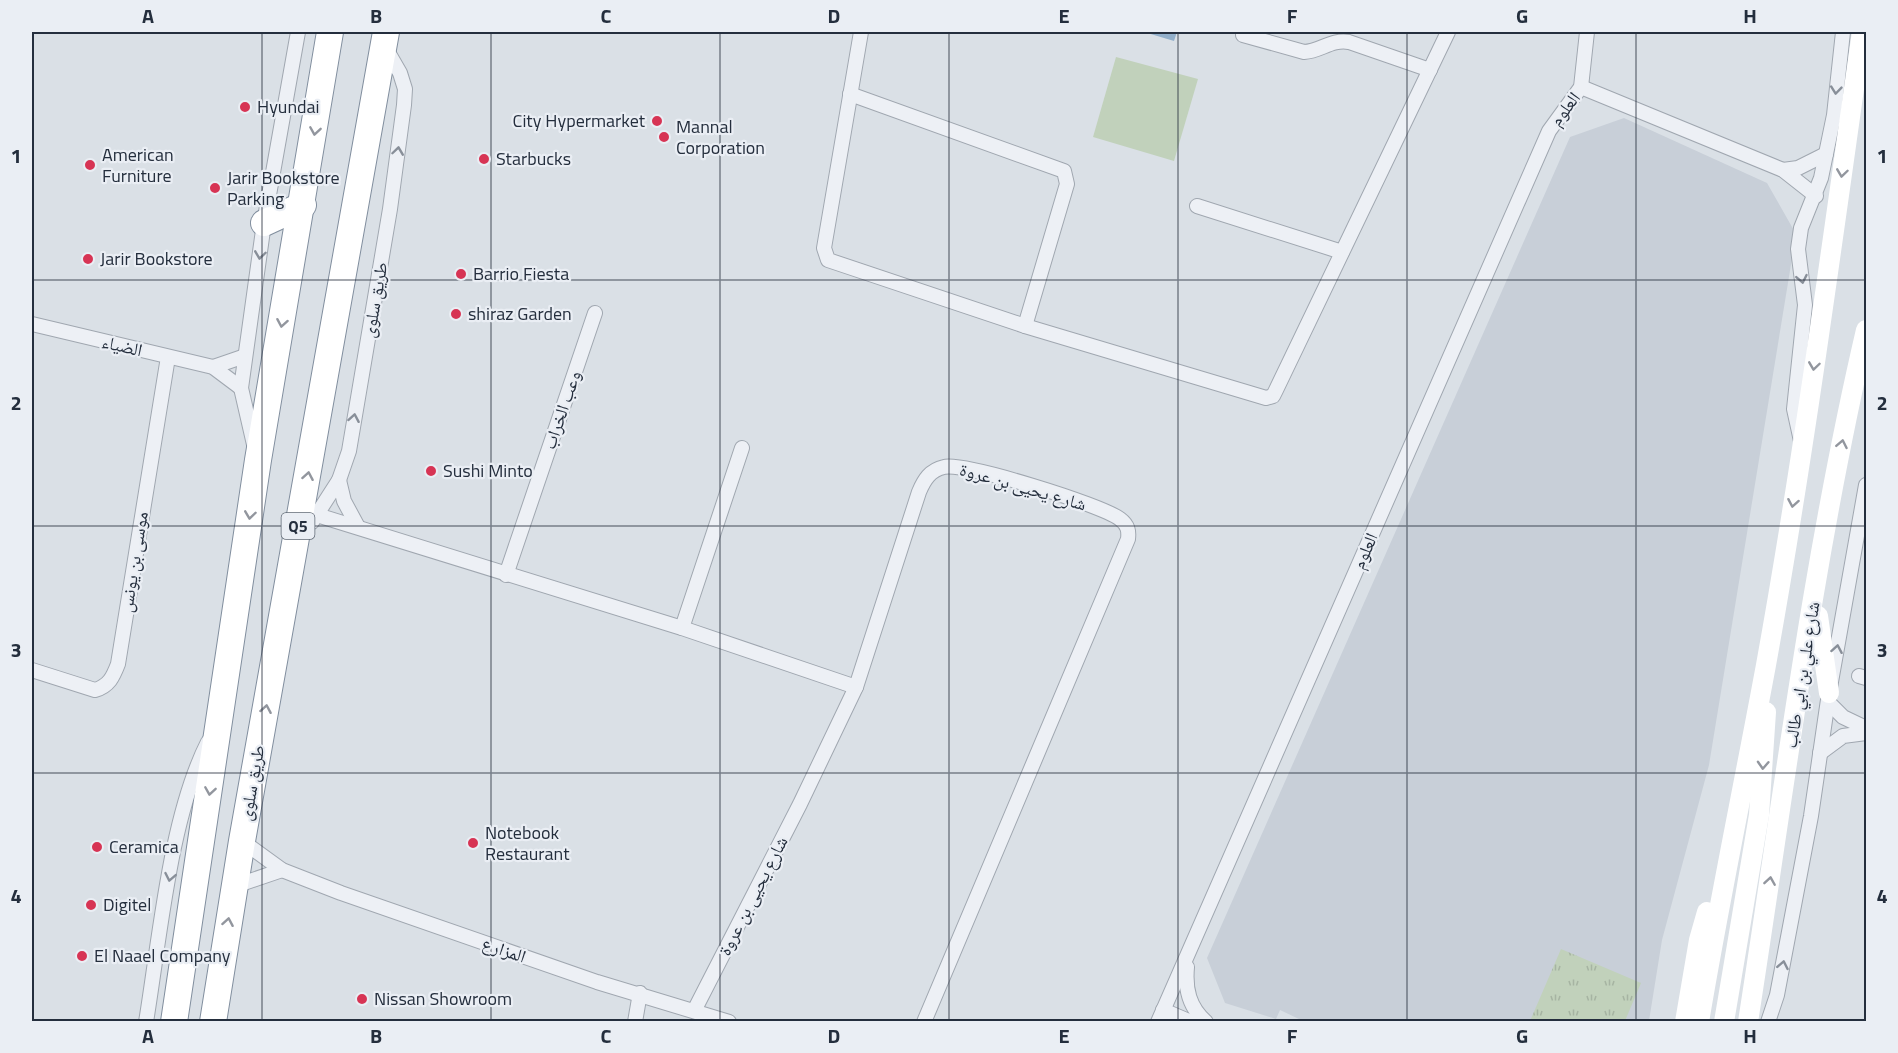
<svg xmlns="http://www.w3.org/2000/svg" width="1898" height="1053" viewBox="0 0 1898 1053" font-family="'Titillium Web','Noto Naskh Arabic',sans-serif">
<defs>
<pattern id="grass-tufts" width="24" height="20" patternUnits="userSpaceOnUse" patternTransform="scale(1.5)"><rect width="24" height="20" fill="#c1d1bb"/><path d="M3 7l-1-3M5 7V3M7 7l1-3M15 17l-1-3M17 17v-4M19 17l1-3" fill="none" stroke="#a6b4a2"/></pattern>
</defs>
<rect width="100%" height="100%" fill="#dae0e6"/>
<polygon fill="#c8cfd8" points="1624,118 1767,183 1796,234 1709,765 1662,940 1649,1021 1299,1022 1299,1019 1280,1010 1276,1019 1225,1003 1207,958 1570,137"/>
<polygon fill="url(#grass-tufts)" points="1561,949 1641,983 1625,1021 1530,1021"/>
<polygon fill="#c1d1bb" points="1116,57 1198,79 1174,161 1093,137"/>
<polygon fill="#92afca" points="1144,32 1177,32 1174,41"/>
<g fill="none" stroke-linecap="round" stroke-linejoin="round">
<g stroke="#a0a7b0" stroke-width="16">
<g id="street">
<polyline points="861,32 824,248 828,260 1025,326 1266,398 1273,396 1276,390 1448,32"/>
<path d="M1243,35L1304,52C1321,51 1331,39 1349,42L1430,70"/>
<polyline points="1581,87 1783,170 1816,196"/>
<polyline points="850,94 1064,171 1067,184 1025,326"/>
<polyline points="1783,170 1798,168 1826,154"/>
<polyline points="1197,206 1342,252"/>
<polyline points="32,324 213,367 241,388"/>
<polyline points="213,367 245,356"/>
<polyline points="1801,441 1794,409 1805,305 1798,249 1801,228 1821,178 1834,115 1843,32"/>
<polyline points="255,449 241,388 264,223 298,32"/>
<polyline points="339,480 344,501 358,527"/>
<polyline points="317,515 682,628 856,687"/>
<polyline points="312,522 339,480 349,451 390,209 404,105 405,89 400,73 385,47"/>
<polyline points="506,575 595,313"/>
<polyline points="682,628 742,448"/>
<path d="M32,670L95,690C109,686 113,677 118,664L168,357"/>
<polyline points="1859,676 1866,678"/>
<polyline points="1828,702 1843,717 1866,728"/>
<polyline points="1820,753 1843,736 1866,733"/>
<polyline points="242,841 282,870 341,893 597,982 729,1022"/>
<polyline points="235,886 282,870"/>
<path d="M1187,967C1185,989 1189,1007 1206,1022"/>
<path d="M695,1009L800,804L856,687L919,492C924,480 930,470 944,467C964,462 1102,505 1120,519C1128,525 1129,531 1128,539L924,1022"/>
<polyline points="1163,1010 1191,1022"/>
<path d="M146,1022C160,937 170,817 208,742"/>
<polyline points="635,1022 640,993"/>
<polyline points="1158,1022 1549,131 1581,87 1587,32"/>
<polyline points="1768,1022 1777,995 1811,816 1829,693 1866,485"/>
</g>
</g>
<g stroke="#818e9e" stroke-width="28">
<g id="highway">
<polyline points="264,223 303,205"/>
<polyline points="174,1022 258,460 330,32"/>
<polyline points="213,1022 242,841 386,32"/>
</g>
</g>
<use href="#street" stroke="#edf0f5" stroke-width="14"/>
<g stroke="#fff" stroke-width="20">
<polyline points="1818,616 1829,693"/>
<polyline points="1685,1022 1699,940 1707,912"/>
<path d="M1699,1022C1719,902 1744,784 1766,665C1804,455 1832,243 1862,32"/>
<polyline points="1724,1022 1759,815 1766,712"/>
<path d="M1748,1022C1784,791 1813,557 1866,330"/>
</g>
<use href="#highway" stroke="#fff" stroke-width="26"/>
</g>
<defs><path id="oneway-chevron" d="M-2-3.5L2.5 0L-2 3.5" fill="none" stroke-width="1.6" stroke-linecap="round" stroke-linejoin="round" transform="scale(1.5)"/></defs>
<g stroke="#888f99">
<use href="#oneway-chevron" transform="translate(1836 90) rotate(96)"/>
<use href="#oneway-chevron" transform="translate(398 151) rotate(-82)"/>
<use href="#oneway-chevron" transform="translate(260 255) rotate(98)"/>
<use href="#oneway-chevron" transform="translate(1802 279) rotate(79)"/>
<use href="#oneway-chevron" transform="translate(354 418) rotate(-80)"/>
<use href="#oneway-chevron" transform="translate(1837 649) rotate(-80)"/>
<use href="#oneway-chevron" transform="translate(170 877) rotate(101)"/>
<use href="#oneway-chevron" transform="translate(1783 965) rotate(-79)"/>
</g>
<g stroke="#92969e">
<use href="#oneway-chevron" transform="translate(315 131) rotate(99)"/>
<use href="#oneway-chevron" transform="translate(1842 173) rotate(98)"/>
<use href="#oneway-chevron" transform="translate(282 323) rotate(100)"/>
<use href="#oneway-chevron" transform="translate(1814 366) rotate(98)"/>
<use href="#oneway-chevron" transform="translate(1842 444) rotate(-79)"/>
<use href="#oneway-chevron" transform="translate(308 476) rotate(-80)"/>
<use href="#oneway-chevron" transform="translate(1793 503) rotate(100)"/>
<use href="#oneway-chevron" transform="translate(250 515) rotate(98)"/>
<use href="#oneway-chevron" transform="translate(266 709) rotate(-80)"/>
<use href="#oneway-chevron" transform="translate(1763 765) rotate(93)"/>
<use href="#oneway-chevron" transform="translate(210 791) rotate(99)"/>
<use href="#oneway-chevron" transform="translate(1770 881) rotate(-81)"/>
<use href="#oneway-chevron" transform="translate(228 922) rotate(-80)"/>
</g>
<path fill="none" stroke="#242e3d" stroke-width="1.5" stroke-opacity="0.55" d="M262,32V1022M491,32V1022M720,32V1022M949,32V1022M1178,32V1022M1407,32V1022M1636,32V1022M32,280H1866M32,526H1866M32,773H1866"/>
<g fill="#d73454" stroke="#eaeef4" stroke-width="2">
<circle cx="245" cy="107" r="6"/>
<circle cx="657" cy="121" r="6"/>
<circle cx="664" cy="137" r="6"/>
<circle cx="484" cy="159" r="6"/>
<circle cx="90" cy="165" r="6"/>
<circle cx="215" cy="188" r="6"/>
<circle cx="88" cy="259" r="6"/>
<circle cx="461" cy="274" r="6"/>
<circle cx="456" cy="314" r="6"/>
<circle cx="431" cy="471" r="6"/>
<circle cx="473" cy="843" r="6"/>
<circle cx="97" cy="847" r="6"/>
<circle cx="91" cy="905" r="6"/>
<circle cx="82" cy="956" r="6"/>
<circle cx="362" cy="999" r="6"/>
</g>
<g text-anchor="middle" stroke-width="4.5" stroke-linejoin="round" paint-order="stroke">
<rect fill="#eaeef4" stroke="#5f6874" stroke-width="1.5" x="281.5" y="513" width="33" height="26" rx="4.5"/>
<g font-size="16" font-weight="bold" fill="#242e3d">
<text x="298" y="532">Q5</text>
</g>
<g font-size="18" fill="#242e3d" stroke="#eaeef4" text-anchor="start">
<text x="257" y="113">Hyundai</text>
<text x="645" y="127" text-anchor="end">City Hypermarket</text>
<text x="676" y="133">Mannal<tspan x="676" dy="21">Corporation</tspan></text>
<text x="102" y="161">American<tspan x="102" dy="21">Furniture</tspan></text>
<text x="496" y="165">Starbucks</text>
<text x="227" y="184">Jarir Bookstore<tspan x="227" dy="21">Parking</tspan></text>
<text x="100" y="265">Jarir Bookstore</text>
<text x="473" y="280">Barrio Fiesta</text>
<text x="468" y="320">shiraz Garden</text>
<text x="443" y="477">Sushi Minto</text>
<text x="485" y="839">Notebook<tspan x="485" dy="21">Restaurant</tspan></text>
<text x="109" y="853">Ceramica</text>
<text x="103" y="911">Digitel</text>
<text x="94" y="962">El Naael Company</text>
<text x="374" y="1005">Nissan Showroom</text>
</g>
<g font-size="18" fill="#242e3d" stroke="#eaeef4">
<text transform="translate(1565 109) rotate(-53)" y="6">العلوم</text>
<text transform="translate(375 300) rotate(-80)" y="6">طريق سلوى</text>
<text transform="translate(122 346) rotate(13)" y="6">الضياء</text>
<text transform="translate(562 410) rotate(-71)" y="6">وعب الخراب</text>
<text transform="translate(1023 487) rotate(16)" y="6">شارع يحيى بن عروة</text>
<text transform="translate(1365 551) rotate(-66)" y="6">العلوم</text>
<text transform="translate(134 562) rotate(-81)" y="6">موسى بن يونس</text>
<text transform="translate(1802 675) rotate(-81)" y="6">شارع علي بن ابي طالب</text>
<text transform="translate(252 783) rotate(-80)" y="6">طريق سلوى</text>
<text transform="translate(753 896) rotate(-63)" y="6">شارع يحيى بن عروة</text>
<text transform="translate(504 950) rotate(19)" y="6">المزارع</text>
</g>
</g>
<rect width="1898" height="1053" fill="none" stroke="#eaeef4" stroke-width="66"/>
<rect x="33" y="33" width="1832" height="987" fill="none" stroke="#242e3d" stroke-width="2"/>
<g font-size="20" text-anchor="middle" font-weight="bold" fill="#242e3d">
<text x="148" y="23">A</text>
<text x="376" y="23">B</text>
<text x="606" y="23">C</text>
<text x="834" y="23">D</text>
<text x="1064" y="23">E</text>
<text x="1292" y="23">F</text>
<text x="1522" y="23">G</text>
<text x="1750" y="23">H</text>
<text x="16" y="163">1</text>
<text x="1882" y="163">1</text>
<text x="16" y="410">2</text>
<text x="1882" y="410">2</text>
<text x="16" y="657">3</text>
<text x="1882" y="657">3</text>
<text x="16" y="903">4</text>
<text x="1882" y="903">4</text>
<text x="148" y="1043">A</text>
<text x="376" y="1043">B</text>
<text x="606" y="1043">C</text>
<text x="834" y="1043">D</text>
<text x="1064" y="1043">E</text>
<text x="1292" y="1043">F</text>
<text x="1522" y="1043">G</text>
<text x="1750" y="1043">H</text>
</g>
</svg>
